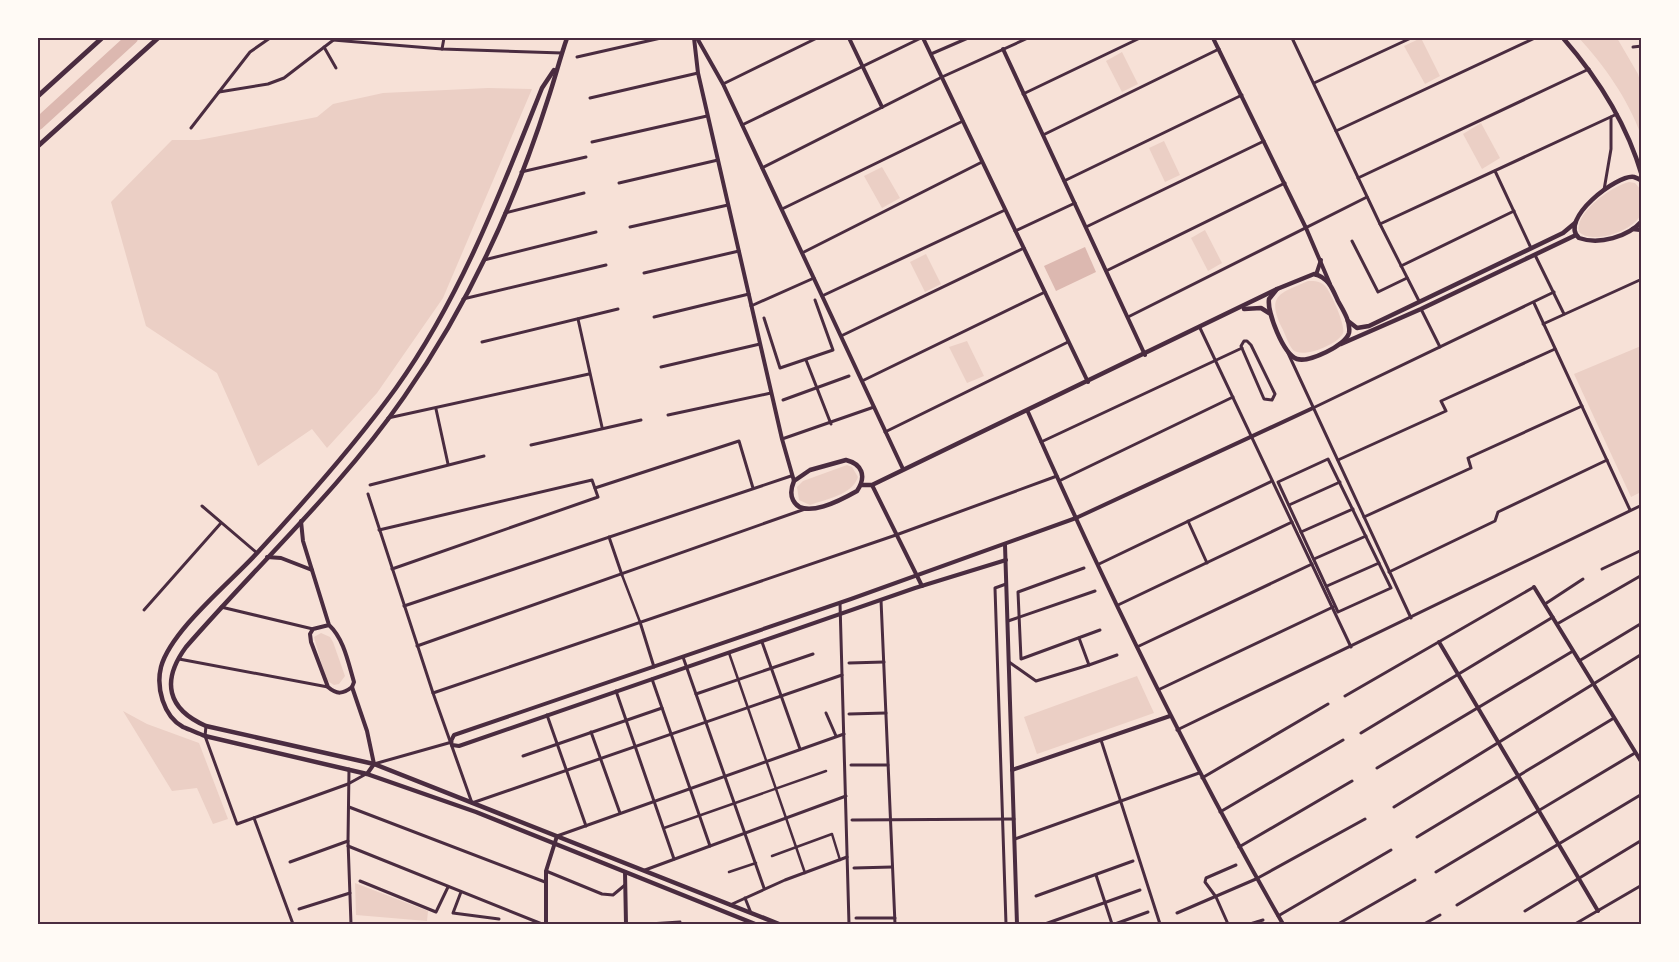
<svg xmlns="http://www.w3.org/2000/svg" width="1679" height="962" viewBox="0 0 1679 962" font-family="Spectral,serif">
<rect width="100%" height="100%" fill="#f7e1d7"/>
<g fill="#ebcfc5">
<polygon points="1421,38 1440,76 1425,84 1404,46"/>
<path d="M1579,38H1617L1638,74L1641,85V135C1628,99 1604,65 1579,38Z"/>
<polygon points="1122,52 1138,84 1122,92 1106,61"/>
<polygon points="488,88 532,89 443,298 377,393 327,448 312,429 258,466 217,373 146,326 111,202 172,140 199,140 317,117 333,104 383,93"/>
<polygon points="1481,123 1500,158 1482,169 1463,134"/>
<polygon points="1164,141 1180,175 1165,182 1149,148"/>
<polygon points="882,167 900,198 882,208 864,176"/>
<path d="M1629,182L1635,183L1641,190C1641,197 1643,207 1641,214C1634,231 1593,245 1579,232C1574,213 1612,186 1629,182Z"/>
<polygon points="1205,230 1222,263 1208,271 1191,238"/>
<polygon points="926,254 941,284 925,292 910,262"/>
<path d="M1308,281C1315,281 1321,281 1326,287C1331,293 1346,326 1343,333C1339,344 1303,359 1293,350C1288,344 1285,333 1281,326C1266,294 1282,293 1308,281Z"/>
<polygon points="967,341 984,376 967,383 949,347"/>
<polygon points="1641,346 1641,492 1631,497 1574,374"/>
<path d="M847,465L852,467L858,477C852,495 826,499 810,505L799,500L797,487L803,481Z"/>
<polygon points="321,633 330,637 333,642 345,676 339,684 334,685 326,680 314,637"/>
<polygon points="1137,676 1154,713 1037,754 1024,717"/>
<polygon points="123,711 147,724 199,743 228,819 213,824 197,788 172,791"/>
<polygon points="355,883 428,911 427,921 356,915"/>
</g>
<polygon fill="#dcb8b0" points="1085,247 1096,272 1056,291 1044,266"/>
<g fill="none" stroke-linecap="round" stroke-linejoin="round">
<polyline stroke="#dcb8b0" stroke-width="12" points="38,124 132,38"/>
<g stroke="#4a2c40" stroke-width="2.5">
<polyline points="622,575 640,622"/>
<polyline points="729,653 805,873"/>
<polyline points="664,828 826,771"/>
<polyline points="772,856 832,834 840,860"/>
<polyline points="729,872 756,863"/>
</g>
<g stroke="#4a2c40" stroke-width="3">
<polyline points="1292,38 1380,224 1419,301"/>
<polyline points="333,40 442,49 562,53"/>
<polyline points="324,47 336,68"/>
<polyline points="1633,47 1642,46"/>
<polyline points="442,49 444,38"/>
<polyline points="931,54 968,38"/>
<polyline points="577,57 661,38"/>
<polyline points="1314,83 1411,38"/>
<polyline points="723,84 817,38"/>
<polyline points="219,92 268,84 284,78 336,38"/>
<polyline points="1023,94 1140,38"/>
<polyline points="590,98 698,73"/>
<polyline points="742,125 921,38"/>
<polyline points="191,128 250,52 270,38"/>
<polyline points="1336,131 1535,38"/>
<polyline points="1043,135 1219,49"/>
<polyline points="592,142 707,116"/>
<polyline points="762,168 942,77 1028,38"/>
<polyline points="1495,171 1531,248"/>
<polyline points="521,172 586,157"/>
<polyline points="1358,178 1589,69"/>
<polyline points="1064,181 1242,95"/>
<polyline points="619,183 718,160"/>
<polyline points="1604,190 1611,149 1611,117"/>
<polyline points="782,209 963,121"/>
<polyline points="505,213 584,193"/>
<polyline points="1380,224 1617,114"/>
<polyline points="630,227 728,205"/>
<polyline points="1086,227 1264,141"/>
<polyline points="1015,231 1075,203"/>
<polyline points="1352,241 1378,292 1407,278"/>
<polyline points="802,253 982,162"/>
<polyline points="1535,255 1564,314"/>
<polyline points="484,260 596,232"/>
<polyline points="1401,266 1514,211"/>
<polyline points="1106,271 1285,183"/>
<polyline points="644,273 739,251"/>
<polyline points="822,296 1005,210"/>
<polyline points="463,299 606,265"/>
<polyline points="1534,303 1630,510"/>
<polyline points="751,306 814,278"/>
<polyline points="1421,309 1440,347"/>
<polyline points="654,317 749,294"/>
<polyline points="1128,317 1367,197"/>
<polyline points="764,318 780,368 833,350 815,300"/>
<polyline points="578,319 602,427"/>
<polyline points="1543,324 1642,279"/>
<polyline points="1200,328 1351,647"/>
<polyline points="841,336 1024,248"/>
<polygon points="1244,341 1247,341 1251,345 1275,394 1272,400 1264,399 1241,346"/>
<polyline points="482,342 618,309"/>
<polyline points="1288,353 1411,618"/>
<polyline points="806,360 831,424"/>
<polyline points="661,367 760,344"/>
<polyline points="862,381 1045,292"/>
<polyline points="783,400 849,376"/>
<polyline points="1313,408 1554,292"/>
<polyline points="436,409 448,464"/>
<polyline points="668,415 771,393"/>
<polyline points="388,418 589,374"/>
<polyline points="885,432 1068,342"/>
<polyline points="782,439 874,407"/>
<polyline points="1041,442 1242,348"/>
<polyline points="531,445 641,420"/>
<polygon points="1328,459 1391,588 1338,612 1278,482"/>
<polyline points="1338,460 1446,411 1441,401 1555,349"/>
<polyline points="1059,481 1233,397"/>
<polyline points="370,485 484,456"/>
<polyline points="595,488 739,441 753,488"/>
<polyline points="368,494 433,693 472,803 842,675"/>
<polyline points="1289,505 1340,482"/>
<polyline points="202,506 257,553"/>
<polyline points="1364,517 1471,468 1468,458 1582,406"/>
<polyline points="1188,521 1207,563"/>
<polyline points="379,530 592,480 598,497 392,569"/>
<polyline points="1301,532 1353,509"/>
<polyline points="609,537 622,575"/>
<polyline points="1314,559 1366,536"/>
<polyline points="1099,564 1272,481"/>
<polyline points="1084,568 1018,592 1021,659 1100,630"/>
<polyline points="1602,569 1642,550"/>
<polyline points="1389,572 1495,521 1498,512 1607,460"/>
<polyline points="1327,586 1379,563"/>
<polyline points="881,600 895,924"/>
<polyline points="840,603 849,924"/>
<polyline points="1545,604 1583,579"/>
<polyline points="1118,605 1292,522"/>
<polyline points="404,606 791,476"/>
<polyline points="221,607 313,629"/>
<polyline points="144,610 221,523"/>
<polyline points="1008,621 1095,591"/>
<polyline points="640,622 654,667"/>
<polyline points="1557,624 1642,575"/>
<polyline points="1079,638 1089,665 1117,655"/>
<polyline points="762,642 800,749"/>
<polyline points="417,646 805,509"/>
<polyline points="1137,647 1312,564"/>
<polyline points="683,657 764,888"/>
<polyline points="179,659 328,687"/>
<polyline points="1579,661 1642,623"/>
<polyline points="1009,662 1036,681 1089,665"/>
<polyline points="849,663 884,662"/>
<polyline points="652,679 710,846"/>
<polyline points="1158,690 1333,607"/>
<polyline points="616,691 674,859"/>
<polyline points="433,693 896,535 1057,476"/>
<polyline points="696,694 813,654"/>
<polyline points="1345,696 1534,587"/>
<polyline points="826,713 836,736"/>
<polyline points="849,714 886,713"/>
<polyline points="547,715 586,826"/>
<polyline points="206,726 205,736 237,824 348,784 366,774"/>
<polyline points="1177,730 1642,505"/>
<polyline points="591,732 620,813"/>
<polyline points="1361,733 1553,617"/>
<polyline points="1101,740 1160,924"/>
<polyline points="523,756 662,708"/>
<polyline points="374,764 452,742"/>
<polyline points="851,765 888,765"/>
<polyline points="1377,768 1573,651"/>
<polyline points="349,769 348,841 351,924"/>
<polyline points="1202,778 1328,704"/>
<polyline points="349,807 545,882"/>
<polyline points="1394,807 1642,654"/>
<polyline points="1220,812 1343,740"/>
<polyline points="254,818 293,924"/>
<polyline points="852,820 1014,819"/>
<polyline points="557,836 844,734"/>
<polyline points="1417,837 1614,718"/>
<polyline points="1015,839 1199,773"/>
<polyline points="348,846 542,924"/>
<polyline points="1239,847 1352,781"/>
<polyline points="290,862 348,841"/>
<polyline points="854,868 892,867"/>
<polyline points="645,870 846,796"/>
<polyline points="546,871 602,894 613,895 625,885"/>
<polyline points="1436,872 1635,753"/>
<polyline points="1096,875 1112,924"/>
<polyline points="360,881 436,912 448,887"/>
<polyline points="461,892 453,913 499,919"/>
<polyline points="1036,896 1133,861"/>
<polyline points="745,898 751,913"/>
<polyline points="730,905 785,880 847,857"/>
<polyline points="1457,905 1642,794"/>
<polyline points="299,909 350,893"/>
<polyline points="1525,911 1642,840"/>
<polyline points="1177,913 1256,879 1365,819"/>
<polyline points="1278,916 1391,850"/>
<polyline points="856,918 895,918"/>
<polyline points="351,924 423,924"/>
<polyline points="649,924 680,922"/>
<polyline points="1006,924 995,588 1006,584"/>
<polyline points="1045,924 1140,890"/>
<polyline points="1115,924 1148,912"/>
<polyline points="1228,924 1216,897 1205,882 1206,878 1236,865"/>
<polyline points="1250,924 1263,920"/>
<polyline points="1338,924 1415,880"/>
<polyline points="1424,924 1440,915"/>
<polyline points="1575,924 1642,885"/>
</g>
<g stroke="#4a2c40" stroke-width="4">
<polyline points="694,38 698,73 782,439 794,481"/>
<polyline points="697,38 723,84 903,469"/>
<polyline points="849,38 882,107"/>
<polyline points="923,38 1088,382"/>
<polyline points="1213,38 1306,228 1330,284"/>
<polyline points="1003,49 1145,355"/>
<polyline points="1316,275 1321,260"/>
<path d="M1028,412C1105,586 1188,759 1283,924"/>
<polyline points="872,485 922,586"/>
<path d="M301,521L303,541L329,625C344,639 348,662 354,682L352,687C343,694 337,695 328,687L311,642L310,634L313,629L329,625"/>
<polyline points="1005,545 1017,924"/>
<polyline points="267,557 281,558 312,570"/>
<polyline points="1534,587 1642,763"/>
<polyline points="1439,642 1598,911"/>
<polyline points="352,687 367,731 374,764 367,774"/>
<polyline points="451,741 454,735 851,599 1076,518 1313,408"/>
<polyline points="452,745 459,746 915,588 1006,560"/>
<polyline points="1012,770 1170,716"/>
<polyline points="625,872 626,924"/>
<polyline points="546,924 546,871 557,836"/>
</g>
<g stroke="#4a2c40" stroke-width="4.5">
<path d="M567,38C560,58 555,78 548,99C515,203 467,307 404,397C341,488 259,563 186,647C161,681 167,709 206,726L374,764L779,924"/>
<path d="M1563,38C1598,78 1627,124 1642,176"/>
<path d="M554,70L542,88C501,191 461,297 396,388C354,446 306,500 258,552C232,581 171,630 161,667C156,687 163,716 183,727C190,730 198,733 205,736L367,774L476,812L755,924"/>
<path d="M1642,181C1639,179 1637,178 1634,177C1617,174 1558,220 1579,238C1599,245 1628,237 1642,221"/>
<polyline points="1633,229 1642,230"/>
<path d="M1314,274C1329,278 1332,288 1338,301C1343,310 1351,322 1349,333C1346,345 1309,363 1297,359C1283,354 1267,312 1269,299L1277,289Z"/>
<polyline points="1244,309 1261,308 1269,313"/>
<polyline points="1348,321 1357,328 1369,326 1563,233 1575,223"/>
<polyline points="1341,344 1421,309 1576,235"/>
<path d="M846,460C862,464 867,476 857,491C843,499 803,521 793,500C790,494 791,488 794,481L810,470Z"/>
<polyline points="861,485 872,485 1277,289"/>
</g>
<g stroke="#4a2c40" stroke-width="5">
<polyline points="38,96 102,38"/>
<polyline points="38,146 158,38"/>
</g>
</g>
<rect width="1679" height="962" fill="none" stroke="#fffaf5" stroke-width="78"/>
<rect x="39" y="39" width="1601" height="884" fill="none" stroke="#4a2c40" stroke-width="2"/>
</svg>
